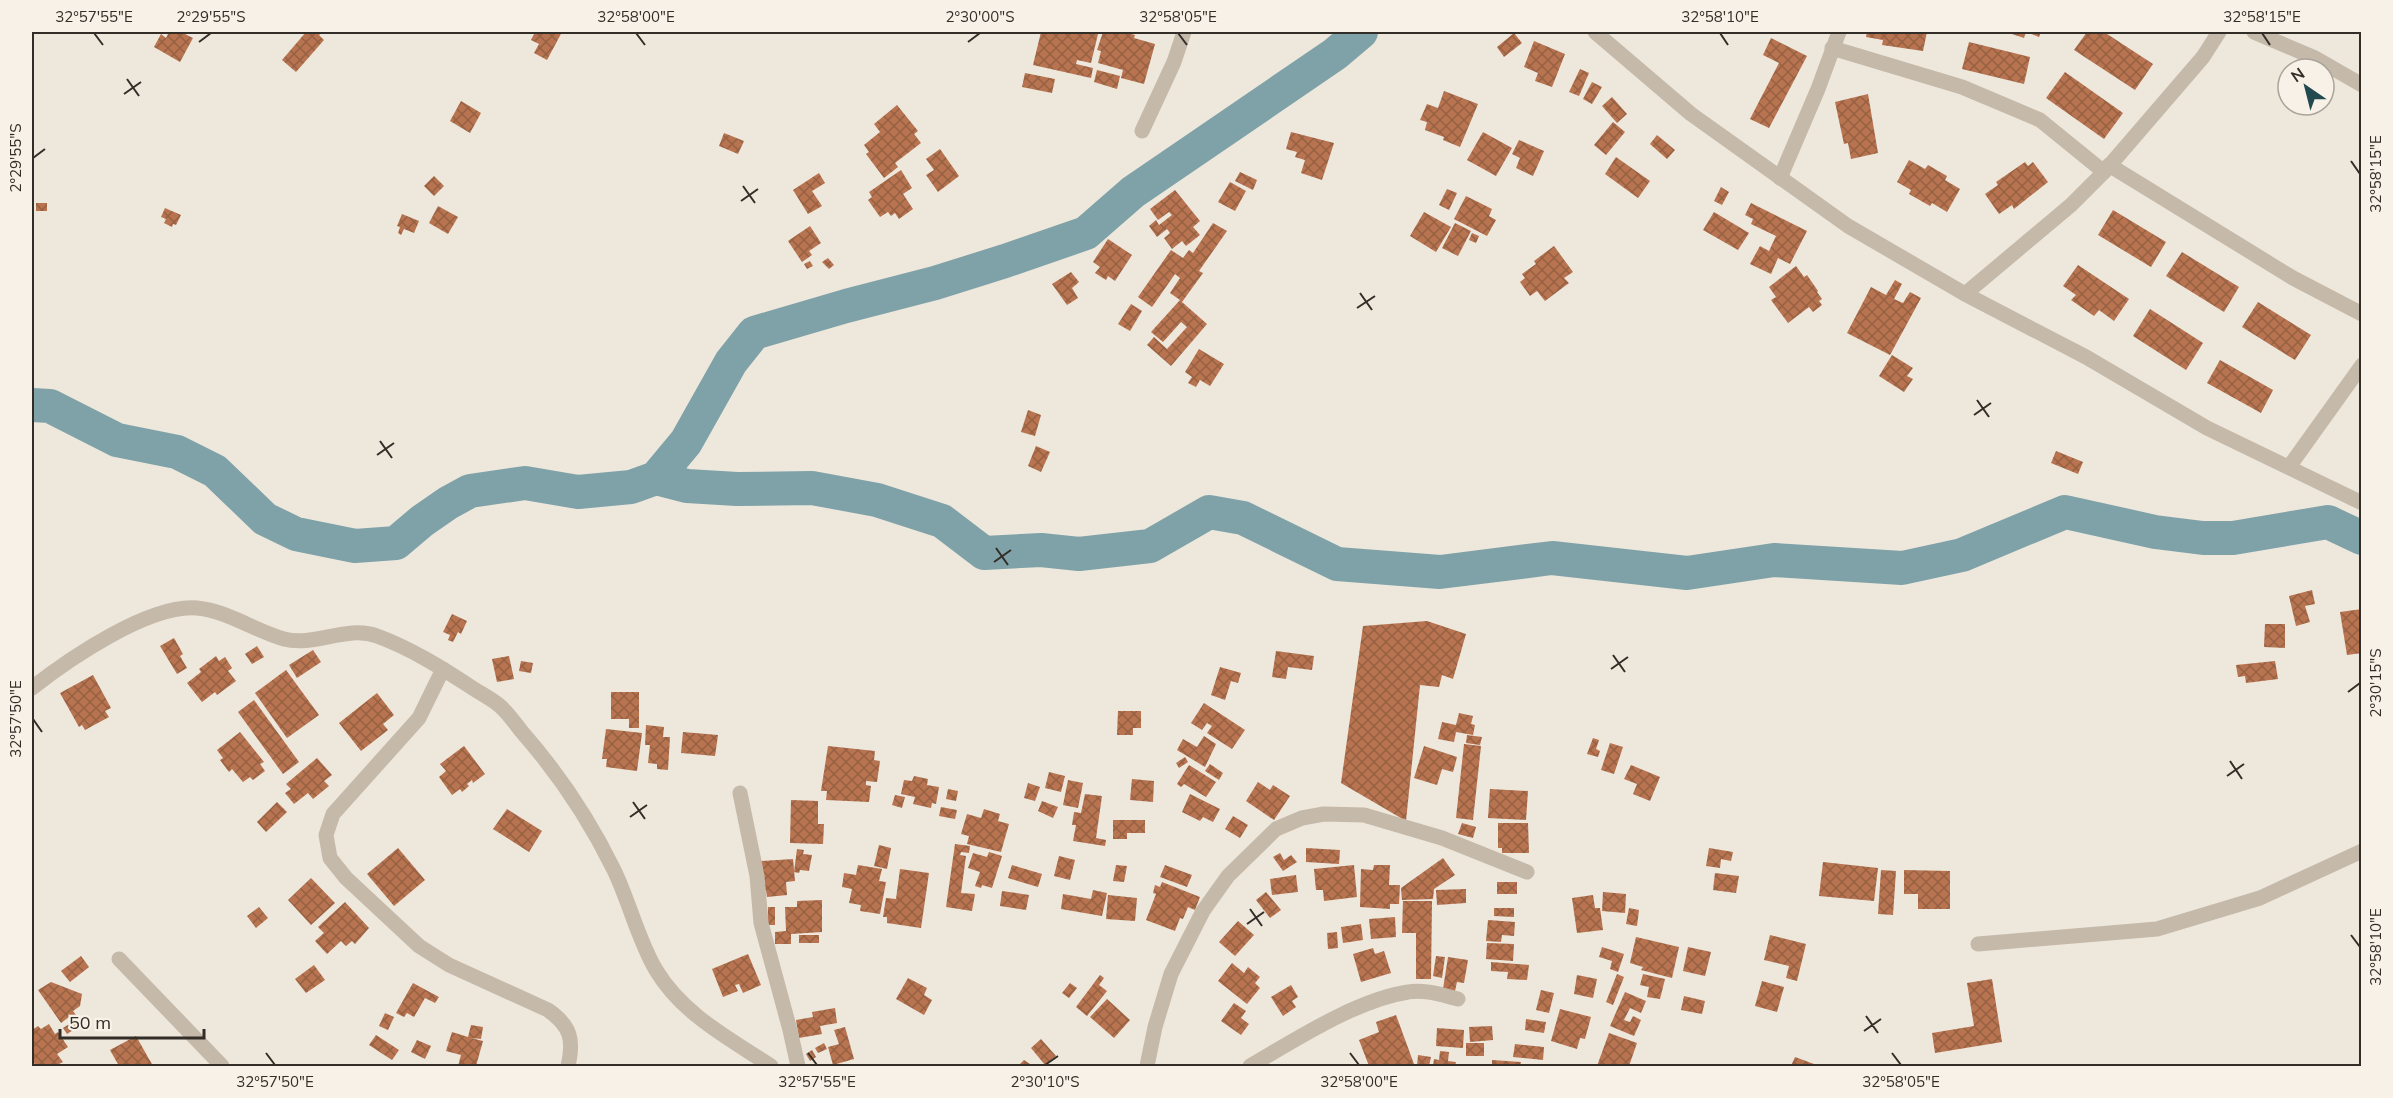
<svg xmlns="http://www.w3.org/2000/svg" width="2393" height="1098" viewBox="0 0 2393 1098" font-family="Mulish,sans-serif">
<defs>
<pattern id="building-cross-hatch" width="8" height="8" patternUnits="userSpaceOnUse" patternTransform="scale(1.5)"><rect width="8" height="8" fill="#b87450"/><path d="M0 0l8 8M0 8l8-8" fill="none" stroke="#966042"/></pattern>
</defs>
<rect width="100%" height="100%" fill="#eee7dc"/>
<g fill="none" stroke-linecap="round" stroke-linejoin="round">
<g stroke="#7ea2a8" stroke-width="34">
<polyline points="32,405 50,406 117,440 177,452 215,471 265,519 296,534 355,546 396,543 422,521 448,503 470,491 525,483 578,492 631,487 656,478 686,442 731,362 754,333 846,306 935,283 1005,261 1086,233 1133,192 1335,54 1361,32"/>
<polyline points="656,478 687,486 737,489 812,488 877,500 942,521 984,553 1041,550 1079,554 1150,546 1209,512 1243,518 1337,564 1440,572 1552,558 1687,573 1774,560 1902,568 1962,555 2065,512 2155,532 2203,538 2233,538 2328,522 2362,538"/>
</g>
</g>
<g fill="url(#building-cross-hatch)">
<polygon points="169,32 181,32 193,38 180,62 154,47 161,34 166,38"/>
<polygon points="306,32 322,32 319,35 324,40 296,72 282,60"/>
<polygon points="535,32 562,32 547,60 534,53 539,44 531,40"/>
<polygon points="1041,32 1088,32 1098,34 1091,63 1077,60 1076,64 1093,68 1091,78 1033,65"/>
<polygon points="1103,32 1124,32 1135,35 1134,38 1155,44 1144,84 1121,78 1123,70 1098,63 1101,51 1097,50"/>
<polygon points="1867,32 1927,32 1923,51 1882,45 1883,40 1866,37"/>
<polygon points="2006,32 2041,32 2039,37 2026,32 2024,38"/>
<polygon points="2087,32 2104,32 2153,64 2135,90 2074,50"/>
<polygon points="1514,33 1522,43 1504,57 1497,47"/>
<polygon points="1771,38 1807,56 1769,128 1750,119 1779,63 1763,55"/>
<polygon points="1534,41 1565,54 1552,87 1535,81 1538,73 1524,67"/>
<polygon points="1969,42 2030,57 2024,84 1962,69"/>
<polygon points="1580,69 1589,73 1579,96 1569,92"/>
<polygon points="1097,70 1120,76 1117,89 1094,82"/>
<polygon points="2065,72 2123,113 2104,139 2046,98"/>
<polygon points="1025,73 1055,79 1052,93 1022,87"/>
<polygon points="1592,82 1602,87 1592,104 1583,99"/>
<polygon points="1444,91 1478,104 1460,147 1443,140 1444,137 1425,130 1427,122 1420,120 1427,104 1438,108"/>
<polygon points="1868,94 1878,153 1851,159 1848,143 1844,144 1835,102"/>
<polygon points="1612,97 1627,114 1617,123 1602,106"/>
<polygon points="461,101 481,113 470,133 450,121"/>
<polygon points="897,105 918,131 914,134 921,143 895,163 898,167 884,178 866,154 869,152 864,145 880,132 874,124"/>
<polygon points="1613,122 1625,132 1606,155 1594,145"/>
<polygon points="1291,132 1334,143 1322,180 1301,173 1305,160 1295,157 1297,152 1286,149"/>
<polygon points="1483,132 1512,148 1496,176 1467,160"/>
<polygon points="724,133 744,141 738,154 719,146"/>
<polygon points="1657,135 1675,150 1667,159 1650,144"/>
<polygon points="1519,140 1544,151 1533,176 1516,168 1520,158 1512,154"/>
<polygon points="940,149 959,176 938,192 926,175 934,170 926,159"/>
<polygon points="1616,157 1650,181 1638,198 1605,174"/>
<polygon points="1909,160 1925,169 1928,165 1947,176 1945,180 1960,189 1947,212 1932,203 1930,206 1909,194 1911,190 1897,182"/>
<polygon points="2025,162 2028,166 2033,162 2048,182 2014,209 2012,205 1999,214 1985,194 1998,185 1996,182"/>
<polygon points="901,170 912,188 903,194 913,209 899,219 895,213 891,216 888,212 880,217 868,200 872,197 869,192"/>
<polygon points="1240,172 1257,180 1253,190 1235,181"/>
<polygon points="819,173 825,183 812,191 822,206 808,214 793,190"/>
<polygon points="434,176 444,186 434,196 424,186"/>
<polygon points="1230,182 1246,191 1235,211 1218,202"/>
<polygon points="1721,187 1729,192 1722,205 1714,201"/>
<polygon points="1447,189 1457,193 1449,210 1439,205"/>
<polygon points="1175,190 1200,221 1193,227 1200,235 1186,246 1182,241 1172,249 1164,238 1170,233 1167,229 1157,237 1149,226 1156,220 1159,225 1172,215 1169,212 1158,220 1150,209"/>
<polygon points="1466,196 1492,209 1489,216 1496,220 1487,236 1454,219"/>
<rect x="36" y="203" width="11" height="8"/>
<polygon points="1751,203 1807,231 1790,264 1778,258 1771,274 1750,264 1760,246 1769,251 1776,236 1751,224 1753,219 1745,215"/>
<polygon points="438,206 458,217 448,234 429,223"/>
<polygon points="165,208 181,215 176,225 173,224 172,227 164,223 166,219 161,217"/>
<polygon points="2113,210 2166,242 2151,267 2098,235"/>
<polygon points="1424,212 1451,227 1436,252 1410,236"/>
<polygon points="1714,212 1749,233 1738,250 1703,230"/>
<polygon points="402,214 419,221 414,233 404,229 401,235 398,233 400,227 397,226"/>
<polygon points="1213,223 1227,231 1199,271 1203,273 1182,302 1207,324 1171,366 1147,345 1154,337 1167,349 1187,327 1181,322 1163,342 1151,332 1180,300 1170,293 1180,278 1175,274 1152,307 1138,297 1171,250 1183,258 1189,250 1193,253"/>
<polygon points="1455,223 1471,231 1458,256 1442,248"/>
<polygon points="810,226 821,243 809,251 812,255 802,262 788,241"/>
<polygon points="1472,233 1479,236 1476,243 1469,240"/>
<polygon points="1108,239 1132,255 1115,281 1108,276 1106,280 1095,273 1100,267 1093,262"/>
<polygon points="1554,246 1573,272 1564,278 1569,283 1545,301 1537,291 1530,296 1520,282 1525,278 1522,274 1536,264 1534,261"/>
<polygon points="2182,252 2239,287 2224,312 2166,276"/>
<polygon points="828,258 834,265 829,269 822,262"/>
<polygon points="810,261 813,266 807,269 804,264"/>
<polygon points="2078,265 2129,299 2114,321 2099,310 2094,316 2071,300 2076,295 2063,286"/>
<polygon points="1796,266 1804,277 1807,275 1818,291 1817,292 1822,299 1819,301 1822,305 1813,312 1809,307 1788,323 1771,300 1776,297 1769,287"/>
<polygon points="1071,272 1079,282 1072,288 1078,298 1067,305 1052,284"/>
<polygon points="1895,280 1902,284 1894,299 1903,303 1910,292 1921,298 1890,355 1847,333 1871,287 1886,295"/>
<polygon points="2258,302 2311,335 2295,360 2242,327"/>
<polygon points="1131,304 1142,311 1130,331 1118,324"/>
<polygon points="2150,309 2203,343 2186,370 2133,336"/>
<polygon points="1199,349 1224,364 1210,386 1200,380 1196,387 1188,383 1192,377 1185,372"/>
<polygon points="1892,355 1913,368 1907,376 1913,379 1904,392 1879,376"/>
<polygon points="2220,360 2273,390 2261,413 2207,383"/>
<polygon points="1028,410 1041,415 1035,436 1021,432"/>
<polygon points="1036,446 1050,452 1041,472 1028,466"/>
<polygon points="2056,451 2083,462 2078,474 2051,463"/>
<polygon points="2312,590 2315,604 2305,606 2310,622 2296,626 2289,596"/>
<polygon points="2362,609 2362,653 2347,655 2340,612"/>
<polygon points="452,614 467,621 461,634 458,632 453,642 448,640 450,635 443,632"/>
<polygon points="1427,621 1466,634 1453,679 1442,675 1439,687 1420,685 1406,821 1341,783 1363,626"/>
<polygon points="2265,624 2285,624 2285,648 2264,647"/>
<polygon points="174,638 183,654 180,656 187,668 177,674 160,646"/>
<polygon points="257,646 264,657 252,664 245,654"/>
<polygon points="313,650 321,662 297,678 289,665"/>
<polygon points="1276,651 1314,656 1312,670 1288,667 1286,679 1272,677"/>
<polygon points="216,656 219,661 225,657 232,668 228,671 236,681 217,695 215,692 202,702 187,683 201,672 199,669"/>
<polygon points="509,656 514,679 497,682 492,659"/>
<polygon points="521,661 533,663 531,673 519,671"/>
<polygon points="2275,661 2278,679 2246,683 2245,676 2238,677 2236,665"/>
<polygon points="1220,667 1241,673 1238,683 1231,681 1225,700 1211,695"/>
<polygon points="286,670 319,715 287,738 255,693"/>
<polygon points="93,675 111,708 105,711 109,717 85,730 82,725 79,727 60,693"/>
<polygon points="611,692 639,692 639,728 629,728 629,719 611,719"/>
<polygon points="377,693 394,715 383,724 388,730 361,751 339,723"/>
<polygon points="254,700 299,762 283,774 238,712"/>
<polygon points="1204,703 1245,730 1232,749 1207,733 1212,726 1207,723 1202,730 1191,723"/>
<polygon points="1118,711 1141,711 1141,728 1133,728 1133,735 1117,735"/>
<polygon points="1459,713 1473,716 1471,724 1475,725 1473,735 1456,732 1454,742 1438,739 1442,722 1456,725"/>
<polygon points="646,725 664,727 663,737 670,737 668,770 657,769 657,764 648,763 650,745 645,745"/>
<polygon points="606,729 642,733 637,771 606,767 607,759 602,759"/>
<polygon points="240,732 264,762 260,764 265,771 253,780 250,777 243,782 232,769 229,772 220,760 223,758 217,750"/>
<polygon points="683,732 718,735 715,756 681,753"/>
<polygon points="1467,735 1482,737 1480,745 1466,743"/>
<polygon points="1204,736 1216,744 1205,767 1177,750 1183,739 1197,747"/>
<polygon points="1593,738 1599,740 1596,749 1600,751 1598,757 1587,754"/>
<polygon points="1610,743 1623,747 1614,774 1601,770"/>
<polygon points="1464,744 1481,746 1473,820 1456,818"/>
<polygon points="464,746 485,774 473,783 472,780 467,784 469,786 462,792 460,789 452,795 439,777 446,771 440,764"/>
<polygon points="828,746 875,751 874,760 880,761 877,782 866,781 866,785 871,786 869,802 826,800 827,791 821,791"/>
<polygon points="1424,746 1457,757 1453,772 1442,769 1437,785 1414,778"/>
<polygon points="1185,757 1188,762 1179,768 1176,763"/>
<polygon points="317,758 332,775 324,781 329,786 313,799 308,793 294,804 285,793 291,789 286,784"/>
<polygon points="1210,764 1223,773 1219,780 1205,771"/>
<polygon points="1189,765 1216,782 1206,797 1184,784 1181,787 1177,784"/>
<polygon points="1631,765 1660,777 1650,801 1633,794 1637,784 1624,779"/>
<polygon points="1049,772 1065,776 1061,792 1045,788"/>
<polygon points="914,776 928,779 927,785 939,787 936,804 932,803 931,808 913,804 915,797 901,794 904,780 912,781"/>
<polygon points="1132,779 1154,781 1153,802 1130,800"/>
<polygon points="1068,780 1083,783 1078,808 1063,805"/>
<polygon points="1258,782 1270,790 1273,785 1290,796 1274,820 1246,801"/>
<polygon points="1028,783 1040,787 1035,801 1024,798"/>
<polygon points="948,789 958,791 956,801 946,799"/>
<polygon points="1490,789 1528,791 1526,820 1488,818"/>
<polygon points="1085,794 1102,796 1096,838 1106,840 1105,846 1073,841 1076,825 1072,825 1074,812 1081,813"/>
<polygon points="1190,794 1220,809 1213,822 1203,817 1200,821 1182,812"/>
<polygon points="895,795 905,797 902,808 892,805"/>
<polygon points="791,800 818,801 818,824 824,824 823,844 790,843"/>
<polygon points="1042,801 1058,807 1053,818 1038,811"/>
<polygon points="277,802 287,812 266,832 257,822"/>
<polygon points="941,807 957,810 955,819 939,816"/>
<polygon points="507,809 542,831 529,852 493,829"/>
<polygon points="984,809 1000,814 998,821 1009,824 1001,852 967,844 969,836 961,834 967,814 981,818"/>
<polygon points="1233,816 1248,825 1240,838 1225,829"/>
<polygon points="1113,820 1145,820 1145,833 1127,833 1127,839 1113,839"/>
<polygon points="1462,823 1476,827 1473,838 1458,834"/>
<polygon points="1498,823 1528,823 1529,853 1502,853 1502,848 1498,848"/>
<polygon points="955,844 970,846 969,853 961,852 960,855 966,856 961,893 975,894 972,911 946,907"/>
<polygon points="879,845 891,848 887,869 874,866"/>
<polygon points="398,848 425,880 394,906 367,874"/>
<polygon points="1306,848 1340,850 1339,864 1306,862"/>
<polygon points="1709,848 1733,852 1731,861 1721,859 1720,868 1706,866"/>
<polygon points="797,849 804,850 803,854 812,855 809,871 800,870 799,873 794,872"/>
<polygon points="989,852 1002,856 992,888 982,885 981,888 975,886 980,872 968,868 973,853 987,857"/>
<polygon points="1280,853 1284,860 1291,855 1297,862 1283,871 1273,857"/>
<polygon points="1059,856 1075,860 1070,880 1054,876"/>
<polygon points="1443,858 1455,875 1434,889 1433,899 1402,900 1401,888"/>
<polygon points="793,859 795,881 786,882 787,895 767,897 766,890 762,890 760,861"/>
<polygon points="1823,862 1878,868 1874,901 1819,896"/>
<polygon points="858,865 882,869 879,881 886,882 880,914 860,911 861,905 849,903 852,889 842,887 844,873 856,875"/>
<polygon points="1012,865 1042,874 1038,887 1008,878"/>
<polygon points="1116,865 1127,866 1124,882 1113,881"/>
<polygon points="1165,865 1192,875 1187,887 1160,877"/>
<polygon points="1354,865 1357,897 1324,901 1323,890 1316,890 1314,869"/>
<polygon points="1374,865 1390,865 1389,885 1400,885 1399,904 1390,904 1390,909 1360,907 1361,869 1373,870"/>
<polygon points="900,869 929,873 921,928 887,923 887,917 883,917 886,898 896,899"/>
<polygon points="1881,870 1896,871 1893,915 1878,914"/>
<polygon points="1904,870 1950,871 1950,909 1918,909 1918,894 1904,894"/>
<polygon points="1715,873 1739,876 1736,893 1713,890"/>
<polygon points="1296,875 1298,892 1272,895 1270,879"/>
<polygon points="311,878 335,903 311,925 288,900"/>
<polygon points="1162,882 1200,897 1195,910 1188,907 1183,919 1180,918 1175,931 1146,920 1156,894 1153,893 1155,885 1160,887"/>
<rect x="1497" y="882" width="20" height="12"/>
<polygon points="1466,889 1466,903 1437,905 1436,890"/>
<polygon points="1093,890 1107,893 1102,916 1061,909 1063,894 1091,899"/>
<polygon points="1002,891 1029,895 1026,910 1000,906"/>
<polygon points="1266,892 1281,910 1270,918 1256,900"/>
<polygon points="1603,892 1626,894 1625,913 1602,911"/>
<polygon points="1108,895 1137,898 1135,921 1106,919"/>
<polygon points="1593,895 1595,908 1600,908 1603,930 1577,933 1572,898"/>
<polygon points="822,900 822,932 791,934 791,944 775,944 775,932 786,931 785,907 797,907 797,901"/>
<polygon points="1403,901 1432,901 1431,979 1416,979 1416,933 1402,933"/>
<polygon points="345,902 369,928 355,944 352,941 346,946 341,941 327,954 315,941 324,933 318,927"/>
<polygon points="259,907 268,918 256,928 247,916"/>
<rect x="768" y="907" width="7" height="18"/>
<polygon points="1494,908 1514,908 1514,917 1494,916"/>
<polygon points="1629,908 1639,910 1637,926 1626,924"/>
<polygon points="1395,917 1396,937 1371,939 1369,919"/>
<polygon points="1488,920 1515,922 1514,936 1502,935 1501,942 1486,941"/>
<polygon points="1238,921 1254,935 1235,956 1219,942"/>
<polygon points="1361,924 1363,940 1343,943 1341,927"/>
<polygon points="1337,932 1338,948 1328,949 1327,933"/>
<rect x="799" y="935" width="20" height="8"/>
<polygon points="1770,935 1806,944 1797,981 1786,978 1789,966 1764,960"/>
<polygon points="1636,937 1679,947 1672,978 1641,970 1643,967 1630,963"/>
<polygon points="1487,943 1514,944 1513,961 1486,959"/>
<polygon points="1602,947 1624,954 1618,972 1610,969 1612,961 1599,957"/>
<polygon points="1688,947 1711,952 1705,976 1683,971"/>
<polygon points="1373,948 1375,954 1384,951 1391,973 1361,982 1353,954"/>
<polygon points="748,954 761,985 743,993 739,984 735,985 738,991 723,997 712,969"/>
<polygon points="81,956 89,967 70,982 61,971"/>
<polygon points="1436,956 1445,957 1442,978 1433,976"/>
<polygon points="1448,957 1468,960 1464,983 1457,982 1455,991 1443,989"/>
<polygon points="1491,962 1529,965 1527,980 1507,979 1508,972 1491,971"/>
<polygon points="1232,963 1244,973 1248,967 1260,977 1255,983 1260,988 1247,1004 1218,981"/>
<polygon points="314,965 325,980 306,993 295,979"/>
<polygon points="1617,974 1624,977 1613,1005 1606,1002"/>
<polygon points="1643,974 1665,979 1660,999 1647,997 1649,987 1640,985"/>
<polygon points="1100,975 1104,978 1099,985 1107,991 1087,1016 1076,1007"/>
<polygon points="1577,975 1597,979 1593,998 1574,994"/>
<polygon points="908,978 927,988 924,995 932,1000 924,1015 896,999"/>
<polygon points="1992,979 2002,1042 1935,1053 1932,1033 1974,1026 1967,983"/>
<polygon points="1762,981 1784,987 1777,1012 1755,1006"/>
<polygon points="51,982 82,994 80,1006 73,1011 76,1015 71,1020 69,1017 61,1023 38,990"/>
<polygon points="413,983 439,997 435,1003 425,998 414,1017 407,1013 404,1017 396,1013"/>
<polygon points="1070,983 1077,988 1069,998 1062,993"/>
<polygon points="1291,985 1298,997 1292,1001 1296,1007 1283,1016 1271,997"/>
<polygon points="1541,990 1554,993 1549,1013 1536,1010"/>
<polygon points="1625,992 1646,1001 1641,1013 1630,1008 1624,1020 1630,1022 1633,1016 1641,1020 1634,1036 1610,1026"/>
<polygon points="1684,996 1705,1001 1702,1014 1681,1010"/>
<polygon points="1107,999 1130,1020 1114,1038 1090,1017"/>
<polygon points="1234,1003 1246,1011 1241,1018 1249,1024 1241,1035 1221,1021"/>
<polygon points="835,1008 837,1023 820,1026 822,1034 799,1038 796,1020 813,1017 812,1012"/>
<polygon points="1560,1009 1591,1017 1585,1039 1580,1038 1577,1049 1551,1041"/>
<polygon points="385,1013 394,1017 388,1030 379,1026"/>
<polygon points="1396,1015 1414,1064 1407,1066 1369,1066 1359,1040 1379,1032 1376,1022"/>
<polygon points="1526,1019 1546,1022 1544,1033 1525,1030"/>
<polygon points="74,1021 78,1027 67,1034 63,1028"/>
<polygon points="49,1024 55,1034 58,1032 68,1047 57,1054 63,1062 55,1066 47,1066 46,1064 36,1066 32,1060 32,1030 38,1026 41,1029"/>
<polygon points="471,1025 483,1027 481,1039 471,1038 483,1041 476,1066 458,1066 461,1055 446,1051 452,1032 468,1037"/>
<polygon points="1492,1026 1493,1040 1470,1042 1469,1027"/>
<polygon points="845,1027 854,1059 833,1065 828,1047 839,1044 834,1030"/>
<polygon points="1437,1028 1464,1030 1463,1048 1436,1046"/>
<polygon points="1609,1033 1637,1043 1629,1066 1597,1066"/>
<polygon points="376,1035 399,1050 392,1060 369,1045"/>
<polygon points="136,1036 153,1066 119,1066 110,1050"/>
<polygon points="1041,1039 1056,1056 1045,1065 1031,1048"/>
<polygon points="417,1040 431,1046 425,1059 411,1052"/>
<polygon points="824,1043 827,1049 818,1053 815,1048"/>
<rect x="1466" y="1043" width="18" height="13"/>
<polygon points="1515,1044 1544,1047 1543,1060 1513,1057"/>
<polygon points="812,1050 816,1057 810,1061 806,1054"/>
<polygon points="1440,1051 1449,1052 1448,1061 1456,1062 1455,1066 1433,1066 1434,1059 1439,1060"/>
<polygon points="1418,1055 1431,1057 1429,1066 1417,1066"/>
<polygon points="1795,1057 1814,1064 1813,1066 1791,1066"/>
<polygon points="1024,1060 1033,1066 1018,1066"/>
<polygon points="1492,1060 1521,1062 1520,1066 1492,1066"/>
</g>
<g fill="none" stroke-linecap="round" stroke-linejoin="round">
<g stroke="#c5b9a9" stroke-width="15">
<polyline points="2254,32 2315,58 2362,85"/>
<polyline points="1832,48 1962,87 2040,120 2104,172"/>
<polyline points="1142,131 1174,62 1184,32"/>
<polyline points="2109,165 2293,278 2362,314"/>
<polyline points="1780,178 1818,89 1839,32"/>
<polyline points="1965,294 2071,205 2104,172 2203,57 2219,32"/>
<polyline points="2289,467 2362,365"/>
<path d="M443,669L419,718L333,814L326,835L330,858L346,878L419,946L449,965L548,1010C571,1026 574,1040 568,1066"/>
<path d="M32,688C69,659 149,604 197,608C228,611 255,631 284,639C314,647 347,625 377,636C410,648 442,668 471,687C480,693 492,699 500,706C508,713 515,723 522,732C559,774 590,821 614,870C629,901 639,942 656,970C682,1014 730,1039 771,1066"/>
<polyline points="740,793 757,876 761,923 790,1030 798,1066"/>
<polyline points="1978,944 2157,929 2260,898 2362,851"/>
<polyline points="119,959 222,1066"/>
<polyline points="1147,1066 1155,1027 1171,974 1203,911 1228,876 1276,829 1302,818 1324,814 1364,815 1442,838 1527,872"/>
<path d="M1250,1066C1295,1040 1356,1000 1408,992C1424,989 1442,995 1458,999"/>
</g>
<polyline stroke="#c5b9a9" stroke-width="15" points="1595,32 1691,114 1848,226 1965,294 2086,357 2207,428 2362,503"/>
</g>
<path fill="none" stroke="#332d28" stroke-width="2" d="M94,33L103,45M636,33L645,45M1178,33L1187,45M1720,33L1728,45M2262,33L2270,45M199,42L211,33M968,42L980,33M127,79L139,96M124,94L141,82M33,158L45,149M2351,161L2360,174M743,186L755,203M741,201L758,189M1360,293L1372,310M1357,308L1375,296M1977,400L1989,417M1974,415L1991,403M380,441L392,458M377,455L394,443M996,548L1008,565M994,562L1011,550M1613,655L1625,672M1611,669L1628,657M2348,692L2360,683M33,719L42,732M2230,761L2242,779M2227,776L2244,764M633,802L645,819M630,817L647,805M1250,909L1262,926M1247,924L1264,912M2351,935L2360,947M1866,1016L1878,1033M1864,1031L1881,1019M266,1053L275,1065M808,1053L817,1065M1350,1053L1359,1065M1892,1053L1901,1065M1045,1065L1058,1056"/>
<rect width="2393" height="1098" fill="none" stroke="#f7f1e7" stroke-width="66"/>
<g transform="translate(2306 87) rotate(325)"><circle r="28" fill="#f7f1e7" stroke="#a9a39b" stroke-width="1.5"/>
<path d="M0-4.5L10 22L0 15L-10 22Z" fill="#224850"/>
<text y="-9" font-size="16" font-weight="bold" text-anchor="middle" fill="#332d28">N</text>
</g>
<path d="M60 1029v9h144v-9" fill="none" stroke="#332d28" stroke-width="3"/>
<text x="69" y="1029" font-size="18" fill="#332d28" stroke="#f7f1e7" stroke-width="4.5" paint-order="stroke">50 m</text>
<rect x="33" y="33" width="2327" height="1032" fill="none" stroke="#332d28" stroke-width="2"/>
<g font-size="15" text-anchor="middle" fill="#332d28">
<text x="94" y="22">32°57'55"E</text>
<text x="211" y="22">2°29'55"S</text>
<text x="636" y="22">32°58'00"E</text>
<text x="980" y="22">2°30'00"S</text>
<text x="1178" y="22">32°58'05"E</text>
<text x="1720" y="22">32°58'10"E</text>
<text x="2262" y="22">32°58'15"E</text>
<text transform="translate(16 158) rotate(-90)" y="5">2°29'55"S</text>
<text transform="translate(2376 174) rotate(-90)" y="5">32°58'15"E</text>
<text transform="translate(2376 683) rotate(-90)" y="5">2°30'15"S</text>
<text transform="translate(16 719) rotate(-90)" y="5">32°57'50"E</text>
<text transform="translate(2376 947) rotate(-90)" y="5">32°58'10"E</text>
<text x="275" y="1087">32°57'50"E</text>
<text x="817" y="1087">32°57'55"E</text>
<text x="1045" y="1087">2°30'10"S</text>
<text x="1359" y="1087">32°58'00"E</text>
<text x="1901" y="1087">32°58'05"E</text>
</g>
</svg>
